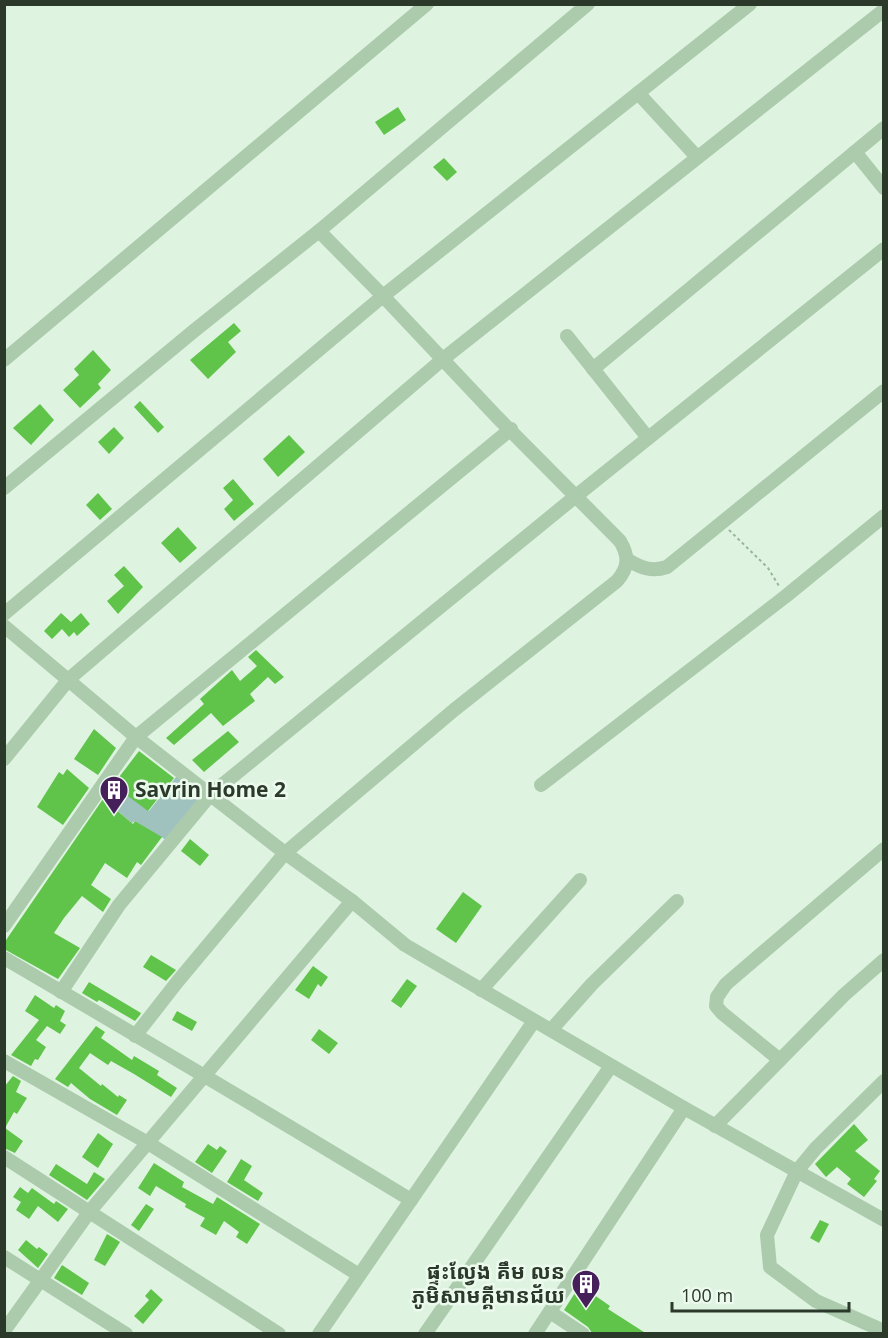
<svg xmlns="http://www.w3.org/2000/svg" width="888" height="1338" viewBox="0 0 888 1338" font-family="'Open Sans','Noto Sans Khmer',sans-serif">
<rect width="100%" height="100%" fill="#dff3e1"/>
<polygon fill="#9fc2bf" points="180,772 211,794 171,843 135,821 132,823 103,799 113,784 149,811"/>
<g fill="#60c44b">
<polygon points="398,107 406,120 384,135 375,122"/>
<polygon points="444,158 457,172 447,181 433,167"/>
<polygon points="234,323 241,331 228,342 236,352 208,379 190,360"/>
<polygon points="93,350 111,370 98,384 101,388 80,408 63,390 79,375 74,369"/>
<polygon points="140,401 164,427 158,433 134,407"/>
<polygon points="40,404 54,420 31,445 13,428"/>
<polygon points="114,427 124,438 109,454 98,442"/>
<polygon points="289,435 305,452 278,477 263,459"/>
<polygon points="233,479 254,504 234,521 224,509 233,500 223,488"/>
<polygon points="98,493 112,509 100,520 86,505"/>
<polygon points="178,527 197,548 180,563 161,543"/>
<polygon points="124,566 143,587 118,614 107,601 124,586 114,575"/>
<polygon points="61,613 71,622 81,613 90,624 77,636 74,632 69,637 62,629 52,639 44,631"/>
<polygon points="256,650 284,677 275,684 268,677 250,694 255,701 223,726 211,713 174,745 166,738 204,704 200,699 232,670 240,681 257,666 248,657"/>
<polygon points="94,729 116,748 98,775 74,759"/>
<polygon points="228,731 239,742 204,772 192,760"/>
<polygon points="139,751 174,778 148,811 113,785"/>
<polygon points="67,769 89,788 63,825 37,807 59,772 63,775"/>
<polygon points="103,799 133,824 135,821 162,837 141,865 137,862 127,878 105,863 91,885 111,899 103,912 82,896 64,918 54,933 80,948 58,979 4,949 4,943"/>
<polygon points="190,839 209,855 200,866 181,851"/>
<polygon points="463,892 482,906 456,943 436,929"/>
<polygon points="151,955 176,970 166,981 143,967"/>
<polygon points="313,966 328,977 321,987 318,984 309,999 295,990"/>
<polygon points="407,979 417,986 401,1008 391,1001"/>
<polygon points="89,982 141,1013 140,1015 135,1021 99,1000 97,1002 82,993"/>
<polygon points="35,995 54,1008 56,1005 65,1011 60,1021 66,1025 60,1034 47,1026 36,1040 46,1047 38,1060 35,1059 31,1066 11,1055 39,1020 25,1011"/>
<polygon points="177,1011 197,1022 192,1031 172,1020"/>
<polygon points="96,1026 105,1032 101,1038 132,1060 134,1056 159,1071 157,1075 177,1088 171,1097 134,1074 111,1061 108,1065 90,1053 79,1068 101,1086 102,1084 118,1097 119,1095 127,1100 117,1115 90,1099 71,1083 68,1087 55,1079"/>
<polygon points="319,1029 338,1043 329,1054 311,1040"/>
<polygon points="13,1076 21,1081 16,1092 27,1098 17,1114 14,1112 5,1128 23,1141 15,1153 4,1148 4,1087"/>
<polygon points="854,1124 868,1140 855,1151 880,1171 874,1179 877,1181 864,1197 847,1184 851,1179 837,1167 826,1177 815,1164"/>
<polygon points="98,1133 113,1144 98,1168 82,1157"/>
<polygon points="208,1144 217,1150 220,1146 227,1151 212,1173 195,1162"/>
<polygon points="241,1159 252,1166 244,1180 263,1193 258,1201 227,1182"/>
<polygon points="154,1163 184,1182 182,1187 213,1204 217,1197 260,1224 247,1244 236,1237 239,1232 224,1221 216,1235 200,1226 205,1218 185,1207 186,1204 156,1186 150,1196 138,1188"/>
<polygon points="56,1164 87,1184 94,1172 105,1179 87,1200 49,1175"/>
<polygon points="20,1187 28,1193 32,1188 54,1204 56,1201 68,1209 58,1222 38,1206 29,1219 16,1210 21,1202 13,1197"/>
<polygon points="146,1204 154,1209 139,1231 131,1225"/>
<polygon points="820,1220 829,1224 819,1243 810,1238"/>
<polygon points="107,1234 120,1242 105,1266 94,1260"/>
<polygon points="26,1240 37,1249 39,1247 48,1254 38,1268 18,1250"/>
<polygon points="62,1265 89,1283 82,1295 54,1278"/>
<polygon points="580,1285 610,1306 608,1309 647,1334 592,1333 588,1327 564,1310"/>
<polygon points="151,1289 163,1300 143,1324 134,1316 149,1300 145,1296"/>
</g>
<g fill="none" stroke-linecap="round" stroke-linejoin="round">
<polyline stroke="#95b796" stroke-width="2" stroke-dasharray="3 3" stroke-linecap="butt" points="729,530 768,568 779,586"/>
<g stroke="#abcbac" stroke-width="14">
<polyline points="638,93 697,157"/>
<polyline points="855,152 884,188"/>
<polyline points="567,336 648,438"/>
<polyline points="4,360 427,4"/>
<polyline points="593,369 884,128"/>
<polyline points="4,488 195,330 319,231 588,4"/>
<path d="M628,560C641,568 652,572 667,567L884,391"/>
<polyline points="4,614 383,296 750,4"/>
<polyline points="4,626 136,737 285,853 352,901 405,945 684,1108 884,1220"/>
<polyline points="4,759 69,679 443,359 884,10"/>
<polyline points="541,785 786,596 884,516"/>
<polyline points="4,926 136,737 511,429"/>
<path d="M4,958C141,1038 276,1118 411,1200"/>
<polyline points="481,990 580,880"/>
<polyline points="61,992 119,905 211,794 576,496 884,249"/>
<polyline points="551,1030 592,984 677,901"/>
<path d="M135,1036L178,981L285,853L454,710L617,581C629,567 629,556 620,541L497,417L383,296L319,231"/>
<polyline points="780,1060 722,1013 716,1006 717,997 726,984 884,849"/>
<polyline points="4,1061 148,1143 359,1275"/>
<polyline points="884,1081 816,1148 797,1171 767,1235 770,1267 816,1301 884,1331"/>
<polyline points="715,1126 844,995 884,960"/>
<polyline points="4,1157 279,1334"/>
<polyline points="4,1257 126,1334"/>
<polyline points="550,1312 583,1334"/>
<polyline points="4,1331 90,1211 352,901"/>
<polyline points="319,1334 534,1021"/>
<polyline points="425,1334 611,1066"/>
<polyline points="535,1334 684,1108"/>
</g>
</g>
<defs>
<g id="building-pin" transform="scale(1.5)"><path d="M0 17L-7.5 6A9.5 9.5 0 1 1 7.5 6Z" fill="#46205a" stroke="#ecfaee"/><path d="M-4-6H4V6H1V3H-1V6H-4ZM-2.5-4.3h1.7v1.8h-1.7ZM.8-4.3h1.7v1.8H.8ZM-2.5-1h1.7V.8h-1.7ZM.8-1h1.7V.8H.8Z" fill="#fff"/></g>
</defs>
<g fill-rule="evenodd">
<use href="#building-pin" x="114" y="790"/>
<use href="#building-pin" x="586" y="1284"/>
</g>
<g text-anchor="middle" stroke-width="5" stroke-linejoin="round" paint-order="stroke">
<g font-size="21" font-weight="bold" fill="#2b392a" stroke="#ecfaee" text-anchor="start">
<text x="135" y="797">Savrin Home 2</text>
<text x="565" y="1279" text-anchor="end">ផ្ទះល្វែង គឹម លន<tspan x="565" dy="24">ភូមិសាមគ្គីមានជ័យ</tspan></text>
</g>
</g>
<rect width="888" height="1338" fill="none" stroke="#2b392a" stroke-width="12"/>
<path d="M672 1302v9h177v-9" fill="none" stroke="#2b392a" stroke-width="3"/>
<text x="681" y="1302" font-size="18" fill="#2b392a" stroke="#ecfaee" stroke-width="4.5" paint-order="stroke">100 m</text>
</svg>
